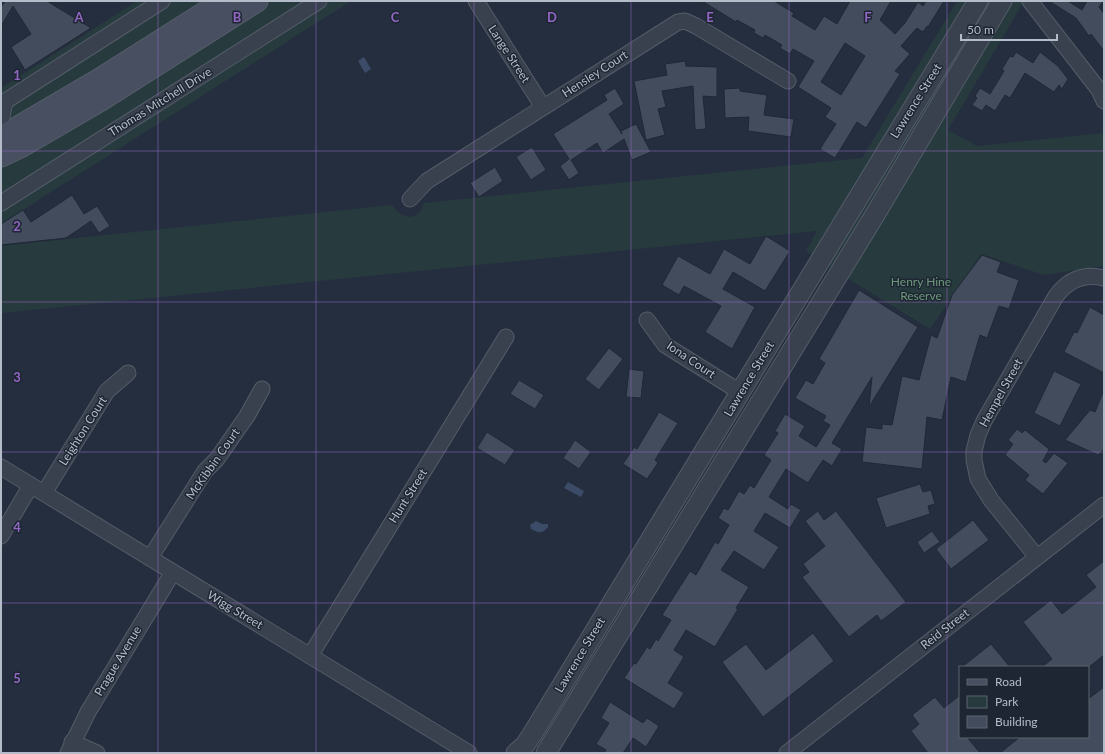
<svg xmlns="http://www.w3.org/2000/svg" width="1105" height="754" viewBox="0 0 1105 754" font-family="Lato,sans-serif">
<rect width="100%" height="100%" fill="#252e3e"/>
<g fill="#273b3f">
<polygon points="137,1 351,1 1,224 1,88"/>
<path d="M957,1H1024L948,130L977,146L1104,133V266L1044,275L981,254L930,329L855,283L806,251L817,231L1,313V246L392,205C402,220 419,222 424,203L862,158Z"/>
</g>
<g fill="#3c4b67">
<polygon points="364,57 371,69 365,73 358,61"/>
<polygon points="568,482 584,491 581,497 564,488"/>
<path d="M536,521L542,524H548V527C543,534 538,533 531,529L530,525Z"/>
</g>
<g fill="#424c5d" stroke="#202835" fill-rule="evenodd">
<polygon points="5,1 47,1 91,28 25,70 11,47 31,34 13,6 1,26 1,7"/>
<path d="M702,1H774L794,13L792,16L815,30L824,16L837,24L850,1H891L880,20L895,34L905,23L918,2L923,6L926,1H944L928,27L927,26L923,32L917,28L901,46L910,54L895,71L900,74L866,128L857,122L835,158L820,149L836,124L825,117L831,108L798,87L814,61L793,49L790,54L780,48L782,45L765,35L763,38L754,33L755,30L737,20L736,22ZM845,43L865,56L841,95L821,82Z"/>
<polygon points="1049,1 1068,1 1082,10 1087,1 1103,1 1099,7 1104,14 1104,51 1091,34 1089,36 1076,18"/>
<polygon points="1016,52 1033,63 1040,52 1058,66 1068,79 1062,89 1059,85 1054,92 1025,73 1010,98 1005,95 995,111 986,105 982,111 972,105 977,98 975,96 980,88 990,94 1004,71 1002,69 1010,56 1013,57"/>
<polygon points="685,61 686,66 717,67 717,97 703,96 706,129 695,130 693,86 662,91 666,107 658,109 665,135 646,140 634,81 667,75 665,64"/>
<polygon points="615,88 624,104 609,114 622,134 621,131 636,124 651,152 632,160 624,139 603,153 597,143 571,160 579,173 569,180 560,166 569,159 553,134 607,100 604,95"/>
<polygon points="740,88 740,91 767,95 764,115 794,119 791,137 748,131 749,117 725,118 724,89"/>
<polygon points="532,147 546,170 531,180 516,157"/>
<polygon points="495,167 503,181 479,197 470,183"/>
<polygon points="72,195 84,214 97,206 110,226 99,233 91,221 66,238 1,245 1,224 23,210 31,222"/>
<polygon points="766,236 790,251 765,291 733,272 723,289 755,307 732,349 705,332 721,306 684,286 679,295 662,285 678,256 710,274 724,249 750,264"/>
<polygon points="982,255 1001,262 997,272 1019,280 1009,309 999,306 987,338 980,335 966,382 951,377 942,420 927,417 922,469 862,462 866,427 882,429 882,424 892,425 902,376 919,380 931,335 937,338 952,295"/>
<polygon points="859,290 918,327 869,407 872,377 832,443 842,449 832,466 823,460 808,483 786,469 769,497 788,509 791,504 801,510 790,528 765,513 754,531 779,547 764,570 734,551 721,570 749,587 736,608 738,609 715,647 686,630 674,650 684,657 668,683 684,693 674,709 624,678 634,663 636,664 647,647 650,649 656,639 658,641 671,620 662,615 690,571 696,575 715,542 718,544 729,525 718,518 724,508 728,510 739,491 744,494 750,485 754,488 771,460 764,455 778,433 775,431 785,414 805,426 799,436 816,447 830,425 823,421 826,416 795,398 806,380 813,384 825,363 819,359"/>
<polygon points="1090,307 1104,315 1104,373 1064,352 1074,332 1077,333"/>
<polygon points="609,348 623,359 599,390 585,379"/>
<polygon points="629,369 644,371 641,398 626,397"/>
<polygon points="1054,371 1081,384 1060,426 1034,413"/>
<polygon points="519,380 544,395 535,409 510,394"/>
<polygon points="1104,390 1104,449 1098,455 1065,440 1090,410 1095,412"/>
<polygon points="659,412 678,423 655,460 658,463 647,479 623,464 634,447 637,449"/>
<polygon points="1017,429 1022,433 1025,430 1049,449 1043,461 1046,463 1054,453 1068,463 1043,494 1025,480 1029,475 1005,455 1013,444 1008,440"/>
<polygon points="487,432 515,450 505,465 477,448"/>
<polygon points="575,440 591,452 579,469 563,458"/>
<polygon points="920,484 923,492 931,490 935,504 928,506 930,514 886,528 876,498"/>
<polygon points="818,511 824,520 836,511 906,602 881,621 877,615 849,637 802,577 809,572 803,564 825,546 805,521"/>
<polygon points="973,520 989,540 951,569 936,549"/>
<polygon points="932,531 940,542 924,553 917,542"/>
<polygon points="1104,561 1104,655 1089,667 1042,667 1052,659 1023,622 1051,600 1062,614 1096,587 1086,575"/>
<polygon points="813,633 834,661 763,717 722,662 746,644 766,670"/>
<polygon points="991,644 1010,667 962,667"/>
<polygon points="1104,687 1104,753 1000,753 1020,737 1088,737 1088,699"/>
<polygon points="960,695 960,737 967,737 980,753 928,753 911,731 919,724 912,715 935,697 944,708"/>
<polygon points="610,702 643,723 647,718 659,726 646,747 633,738 623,753 604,753 606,750 596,744 609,723 601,718"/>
</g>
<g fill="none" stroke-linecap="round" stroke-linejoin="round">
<g stroke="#545c69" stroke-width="17">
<g id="minor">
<polyline points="476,1 543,107"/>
<polyline points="1030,1 1099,90 1104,101"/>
<polyline points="1,104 162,1"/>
<polyline points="1,122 5,101"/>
<polyline points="410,199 427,181 678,22 685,21 696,26 788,81"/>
<polyline points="1,203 319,1"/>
<polyline points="647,320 665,345 740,392"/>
<polyline points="1,467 469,753"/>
<polyline points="44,493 107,391 128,373"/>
<polyline points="1,536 31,485"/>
<path d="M1037,557L991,500L978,479L974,460V451L978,435L984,421L1056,296C1068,280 1084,273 1104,278"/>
<polyline points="150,558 205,471 217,459 247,416 262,389"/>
<polyline points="310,656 506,337"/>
<polyline points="72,742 97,753"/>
<polyline points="68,753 88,712 173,572"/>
<polyline points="787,753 1104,505"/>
</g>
</g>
<g stroke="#545c69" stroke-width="21">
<g id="tertiary">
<polyline points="516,753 525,745 533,733 978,1"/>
<polyline points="546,753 876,213 1002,1"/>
</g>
</g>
<g stroke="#545c69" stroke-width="23">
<g id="secondary">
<polyline points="1,137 100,79 223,1"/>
<polyline points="1,156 22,146 101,100 257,1"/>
</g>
</g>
<use href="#minor" stroke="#39414e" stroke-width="15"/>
<use href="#tertiary" stroke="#39414e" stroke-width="19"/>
<use href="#secondary" stroke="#474f61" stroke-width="21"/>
</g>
<path fill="none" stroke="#9266c3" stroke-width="1" stroke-opacity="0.55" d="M158,1V753M316,1V753M474,1V753M631,1V753M789,1V753M947,1V753M1,151H1104M1,302H1104M1,452H1104M1,603H1104"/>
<g text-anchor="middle" stroke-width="3" stroke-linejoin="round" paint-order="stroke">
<g font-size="12" fill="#b5bcc9" stroke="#1e2633">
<text transform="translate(509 54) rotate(57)" y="4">Lange Street</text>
<text transform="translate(595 74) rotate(-33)" y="4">Hensley Court</text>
<text transform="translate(916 101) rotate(-58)" y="4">Lawrence Street</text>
<text transform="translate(160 102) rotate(-32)" y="4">Thomas Mitchell Drive</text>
<text transform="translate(691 360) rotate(34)" y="4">Iona Court</text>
<text transform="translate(749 379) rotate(-59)" y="4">Lawrence Street</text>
<text transform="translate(1001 393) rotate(-61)" y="4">Hempel Street</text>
<text transform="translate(83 431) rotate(-58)" y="4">Leighton Court</text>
<text transform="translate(213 464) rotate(-55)" y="4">McKibbin Court</text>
<text transform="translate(408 496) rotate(-58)" y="4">Hunt Street</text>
<text transform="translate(235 610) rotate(31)" y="4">Wigg Street</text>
<text transform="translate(945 629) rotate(-38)" y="4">Reid Street</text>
<text transform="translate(580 655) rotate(-59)" y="4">Lawrence Street</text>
<text transform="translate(118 661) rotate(-59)" y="4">Prague Avenue</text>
</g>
<g font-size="12" fill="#6d997a" stroke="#1e2633">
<text x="921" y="286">Henry Hine<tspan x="921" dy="14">Reserve</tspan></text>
</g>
</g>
<g font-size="13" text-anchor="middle" font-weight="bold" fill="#9266c3" stroke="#1e2633" stroke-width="3" stroke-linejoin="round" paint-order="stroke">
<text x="79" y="22">A</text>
<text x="237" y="22">B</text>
<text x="395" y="22">C</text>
<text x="552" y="22">D</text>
<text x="710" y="22">E</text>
<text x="868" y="22">F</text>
<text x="17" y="80">1</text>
<text x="17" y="231">2</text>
<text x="17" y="382">3</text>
<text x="17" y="532">4</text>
<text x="17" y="683">5</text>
</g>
<rect width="1105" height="754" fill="none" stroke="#b5bcc9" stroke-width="4"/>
<rect x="959" y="666" width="130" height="72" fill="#1e2633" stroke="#5a626f"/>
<rect x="967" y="679" width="20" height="6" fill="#474f61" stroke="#5a626f"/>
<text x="995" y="686" font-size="12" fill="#b5bcc9">Road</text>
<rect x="967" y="696" width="20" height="12" fill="#273b3f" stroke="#5a626f"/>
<text x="995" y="706" font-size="12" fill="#b5bcc9">Park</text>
<rect x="967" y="716" width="20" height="12" fill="#424c5d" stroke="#5a626f"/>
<text x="995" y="726" font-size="12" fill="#b5bcc9">Building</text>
<path d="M961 34v6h96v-6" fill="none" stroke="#b5bcc9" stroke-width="2"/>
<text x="967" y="34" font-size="12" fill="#b5bcc9" stroke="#1e2633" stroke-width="3" paint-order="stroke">50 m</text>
</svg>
